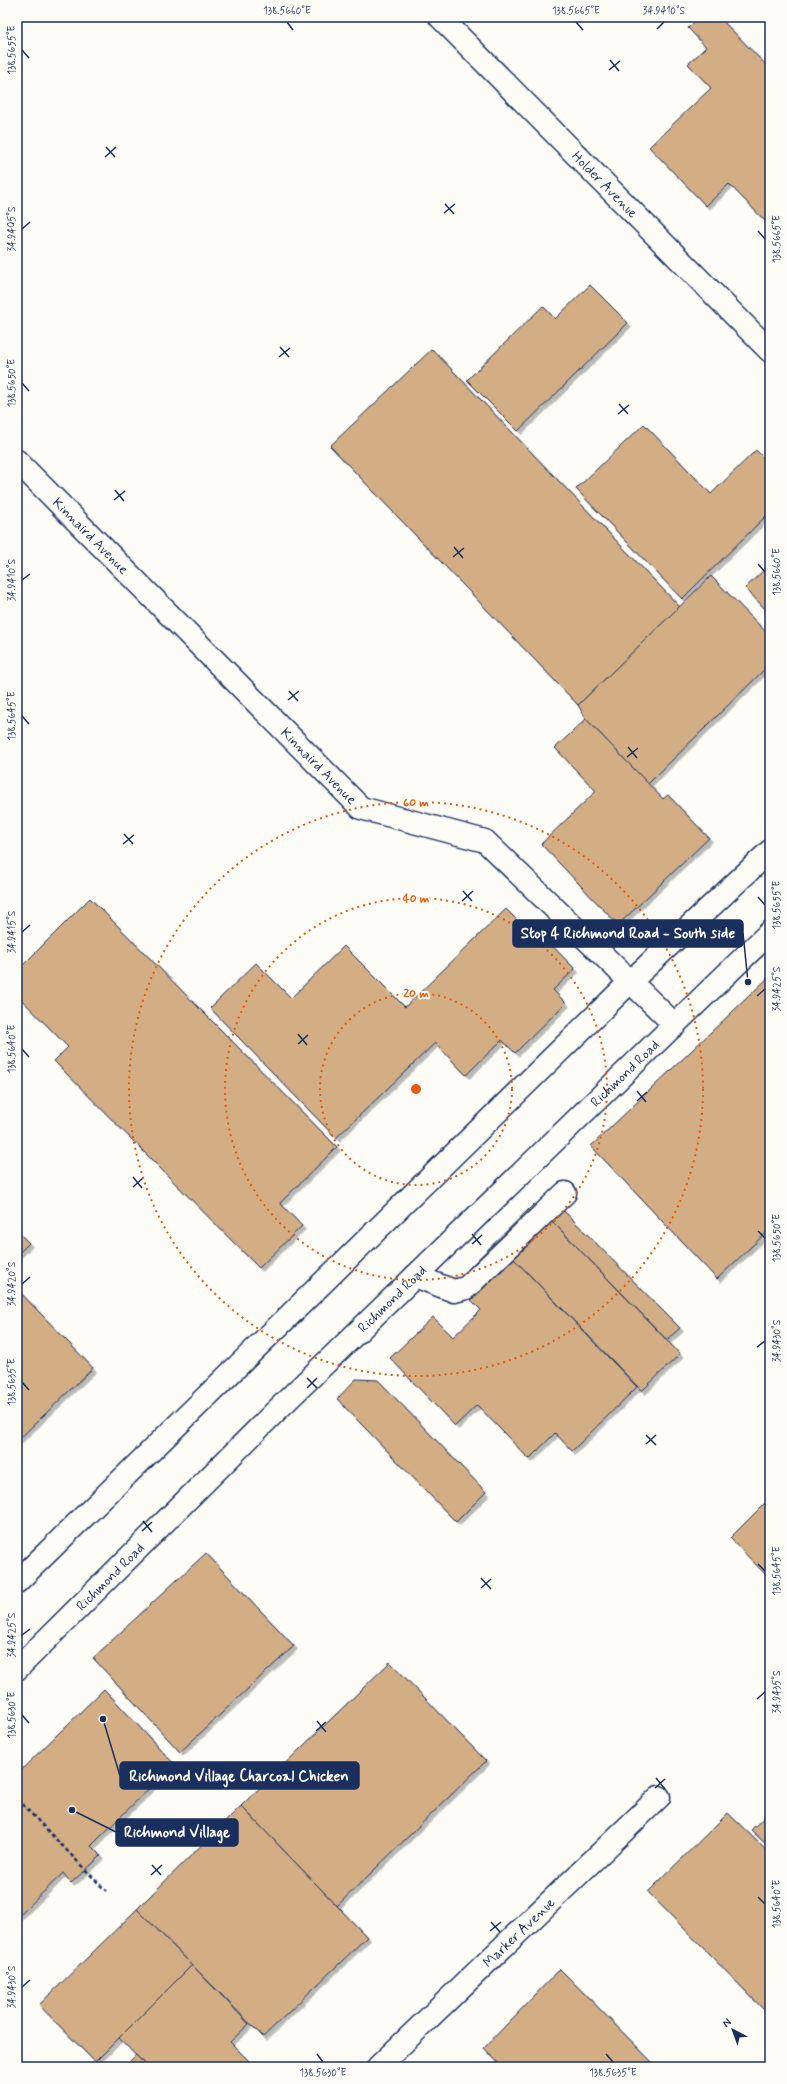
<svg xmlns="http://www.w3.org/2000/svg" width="787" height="2084" viewBox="0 0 787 2084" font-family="Mynerve,sans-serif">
<defs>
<filter id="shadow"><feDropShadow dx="3.5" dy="3.5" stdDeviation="0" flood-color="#0004"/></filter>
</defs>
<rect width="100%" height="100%" fill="#fdfcf7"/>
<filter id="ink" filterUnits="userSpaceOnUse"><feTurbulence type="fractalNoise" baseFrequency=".025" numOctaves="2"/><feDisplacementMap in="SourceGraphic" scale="8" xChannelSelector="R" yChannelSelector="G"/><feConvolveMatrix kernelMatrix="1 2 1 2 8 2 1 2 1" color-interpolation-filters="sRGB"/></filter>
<g filter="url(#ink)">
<g fill="#d3ae85" stroke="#1b2f5e" filter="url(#shadow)">
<polygon points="699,17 719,17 770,69 770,226 729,184 706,206 649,147 711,88 688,64 706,47 688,28"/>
<polygon points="590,285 628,323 518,431 467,380 543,306 555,319"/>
<polygon points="432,349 680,607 578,705 330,446"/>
<polygon points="644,424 711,494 756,450 770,464 770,512 682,599 576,489"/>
<polygon points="770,564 770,614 745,588"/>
<polygon points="711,576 770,636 770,664 648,784 586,719 578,705"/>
<polygon points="586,719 663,799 668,795 709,838 618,925 541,844 596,791 555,748"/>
<polygon points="90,898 337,1147 280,1203 302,1226 259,1268 54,1061 68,1047 17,995 17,971"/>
<polygon points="506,909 523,926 528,921 575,969 553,990 566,1003 515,1053 502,1040 466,1075 435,1043 336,1138 210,1008 256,963 291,998 344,946 405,1007"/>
<polygon points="770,976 770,1229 717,1279 591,1146"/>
<polygon points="534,1204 546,1218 559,1206 680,1328 667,1340 552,1221 478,1293 461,1276"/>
<polygon points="552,1221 680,1354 642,1391 514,1259"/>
<polygon points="17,1231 29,1243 17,1255"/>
<polygon points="514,1259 637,1387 572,1451 555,1433 529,1459 477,1405 455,1426 390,1358 433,1317 453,1337 481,1310 471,1300"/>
<polygon points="17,1289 93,1368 17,1441"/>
<polygon points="356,1379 378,1380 486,1492 456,1522 337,1399"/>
<polygon points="770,1498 770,1579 730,1538"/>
<polygon points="206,1553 294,1646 180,1752 93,1658"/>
<polygon points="390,1662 486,1761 337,1906 241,1806"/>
<polygon points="104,1689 174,1764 91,1846 101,1856 71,1883 63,1873 17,1918 17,1774"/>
<polygon points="241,1806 367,1937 263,2037 137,1909"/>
<polygon points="770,1812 770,1848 751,1830"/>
<polygon points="728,1813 770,1854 770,2016 648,1892"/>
<polygon points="137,1909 192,1965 95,2062 39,2005"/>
<polygon points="192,1965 249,2024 230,2042 255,2067 147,2067 119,2038"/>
<polygon points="560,1969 657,2067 502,2067 484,2048"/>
<polygon points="136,2055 147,2067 124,2067"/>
</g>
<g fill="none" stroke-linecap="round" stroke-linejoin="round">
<g stroke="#1b2f5e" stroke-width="25">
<g id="minor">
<path id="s1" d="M440,17L770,351"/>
<path id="s2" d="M17,461L361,808L485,841L675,1025"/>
<polyline points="415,1276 454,1291 466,1288 565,1193"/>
<path id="s3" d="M378,2067L659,1797"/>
</g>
</g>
<g stroke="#1b2f5e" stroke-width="25">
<g id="major">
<polyline points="17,1582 631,981 770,851"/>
<path id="s4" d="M17,1669L275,1412L770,932"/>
</g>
</g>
<polyline stroke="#1b2f5e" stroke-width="2.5" stroke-dasharray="4 3" stroke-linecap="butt" points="17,1799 106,1891"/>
<use href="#minor" stroke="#fdfcf7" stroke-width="22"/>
<use href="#major" stroke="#fdfcf7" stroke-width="22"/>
</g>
</g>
<path fill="none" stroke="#1b2f5e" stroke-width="1.5" d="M287,22L293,30M576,22L583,30M657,29L664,22M22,50L29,58M610,60L619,71M609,70L620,61M106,147L115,157M105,157L116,147M445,204L454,214M444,213L455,204M22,229L30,222M758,231L765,239M280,347L289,357M279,357L290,348M22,383L29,391M619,404L628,414M618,414L629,405M115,490L124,501M114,500L125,491M454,547L463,558M453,557L464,548M758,564L765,572M22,580L30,574M289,691L298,701M288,700L299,691M22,716L29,724M628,747L637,758M627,757L638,748M124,834L133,844M123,844L134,835M463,891L472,901M758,897L765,905M462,901L473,891M22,932L30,925M757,996L765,989M298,1034L307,1045M298,1044L308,1035M22,1049L29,1057M637,1091L646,1102M637,1101L647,1092M133,1177L142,1188M133,1187L143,1178M758,1231L765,1238M472,1234L481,1245M472,1244L482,1235M22,1284L30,1277M757,1347L765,1341M307,1378L317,1388M22,1382L29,1390M307,1388L317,1378M646,1435L656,1445M646,1444L656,1435M143,1521L152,1532M142,1531L152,1522M758,1564L765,1571M481,1578L491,1589M481,1588L491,1579M22,1635L30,1629M757,1699L765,1692M22,1715L29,1723M317,1721L326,1732M316,1731L326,1722M656,1778L665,1789M655,1788L665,1779M152,1865L161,1875M151,1875L162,1865M758,1897L765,1904M491,1922L500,1932M490,1931L501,1922M22,1987L30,1980M317,2054L323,2062M606,2054L613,2062"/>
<g fill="none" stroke="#e8590c" stroke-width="2" stroke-dasharray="2 4">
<circle cx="416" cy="1089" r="96"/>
<circle cx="416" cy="1089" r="191"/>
<circle cx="416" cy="1089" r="287"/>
</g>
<g text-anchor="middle" stroke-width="3.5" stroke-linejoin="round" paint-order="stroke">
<g font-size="14" fill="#1b2f5e" stroke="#fdfcf7">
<text dy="5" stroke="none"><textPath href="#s1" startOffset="235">Holder Avenue</textPath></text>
<text dy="5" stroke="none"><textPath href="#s2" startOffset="105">Kinnaird Avenue</textPath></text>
<text dy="5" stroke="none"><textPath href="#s2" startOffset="429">Kinnaird Avenue</textPath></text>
<text dy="5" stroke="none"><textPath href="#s4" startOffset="851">Richmond Road</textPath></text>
<text dy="5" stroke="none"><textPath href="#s4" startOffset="527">Richmond Road</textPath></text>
<text dy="5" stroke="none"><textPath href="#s4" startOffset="131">Richmond Road</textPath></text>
<text dy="5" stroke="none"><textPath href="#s3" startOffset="195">Marker Avenue</textPath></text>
</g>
</g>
<circle cx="416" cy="1089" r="6" fill="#e8590c" stroke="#fdfcf7" stroke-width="2"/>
<g font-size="12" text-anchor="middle" font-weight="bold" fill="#e8590c" stroke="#fdfcf7" stroke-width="3.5" stroke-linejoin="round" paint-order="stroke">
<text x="416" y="806">60 m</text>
<text x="416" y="902">40 m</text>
<text x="416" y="997">20 m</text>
</g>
<path fill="none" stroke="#1b2f5e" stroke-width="1.5" d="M748 982L743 933M103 1719L120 1776M72 1810L116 1832"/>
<g fill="#1b2f5e" stroke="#fdfcf7" stroke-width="1.5">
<circle cx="748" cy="982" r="4"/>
<circle cx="103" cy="1719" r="4"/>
<circle cx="72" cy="1810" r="4"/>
</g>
<g fill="#1b2f5e" stroke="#1b2f5e" stroke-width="1.5">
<rect x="513" y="920" width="230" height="27" rx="4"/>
<rect x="120" y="1762" width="239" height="27" rx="4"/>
<rect x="116" y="1819" width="122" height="27" rx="4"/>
</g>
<g font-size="15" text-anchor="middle" font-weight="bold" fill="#fff">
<text x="628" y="938">Stop 4 Richmond Road - South side</text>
<text x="239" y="1781">Richmond Village Charcoal Chicken</text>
<text x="177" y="1837">Richmond Village</text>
</g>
<rect width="787" height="2084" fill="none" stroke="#fdfcf7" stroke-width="44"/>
<g transform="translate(733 2030) rotate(319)" stroke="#fdfcf7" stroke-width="3" paint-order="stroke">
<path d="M0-3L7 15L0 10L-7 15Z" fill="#1b2f5e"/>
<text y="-6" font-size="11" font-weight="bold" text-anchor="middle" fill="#1b2f5e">N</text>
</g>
<rect x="22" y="22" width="743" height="2040" fill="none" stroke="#1b2f5e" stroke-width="1.5"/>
<g font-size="10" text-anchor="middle" fill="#1b2f5e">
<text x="287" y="14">138.5660°E</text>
<text x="576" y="14">138.5665°E</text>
<text x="664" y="14">34.9410°S</text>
<text transform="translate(11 50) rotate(-90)" y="4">138.5655°E</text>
<text transform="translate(11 229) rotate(-90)" y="4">34.9405°S</text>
<text transform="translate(776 239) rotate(-90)" y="4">138.5665°E</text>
<text transform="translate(11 383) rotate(-90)" y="4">138.5650°E</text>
<text transform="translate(776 572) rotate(-90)" y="4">138.5660°E</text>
<text transform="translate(11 580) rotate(-90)" y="4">34.9410°S</text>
<text transform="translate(11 716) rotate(-90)" y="4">138.5645°E</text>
<text transform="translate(776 905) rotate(-90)" y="4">138.5655°E</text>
<text transform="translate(11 932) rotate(-90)" y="4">34.9415°S</text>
<text transform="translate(776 989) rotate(-90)" y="4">34.9425°S</text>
<text transform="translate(11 1049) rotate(-90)" y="4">138.5640°E</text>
<text transform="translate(776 1238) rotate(-90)" y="4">138.5650°E</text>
<text transform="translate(11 1284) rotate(-90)" y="4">34.9420°S</text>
<text transform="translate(776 1341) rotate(-90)" y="4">34.9430°S</text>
<text transform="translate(11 1382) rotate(-90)" y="4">138.5635°E</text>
<text transform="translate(776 1571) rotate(-90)" y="4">138.5645°E</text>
<text transform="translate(11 1635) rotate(-90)" y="4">34.9425°S</text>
<text transform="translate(776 1692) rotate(-90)" y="4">34.9435°S</text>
<text transform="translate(11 1715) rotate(-90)" y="4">138.5630°E</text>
<text transform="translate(776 1904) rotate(-90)" y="4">138.5640°E</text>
<text transform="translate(11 1987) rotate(-90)" y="4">34.9430°S</text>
<text x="323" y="2076">138.5630°E</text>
<text x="613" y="2076">138.5635°E</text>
</g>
</svg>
